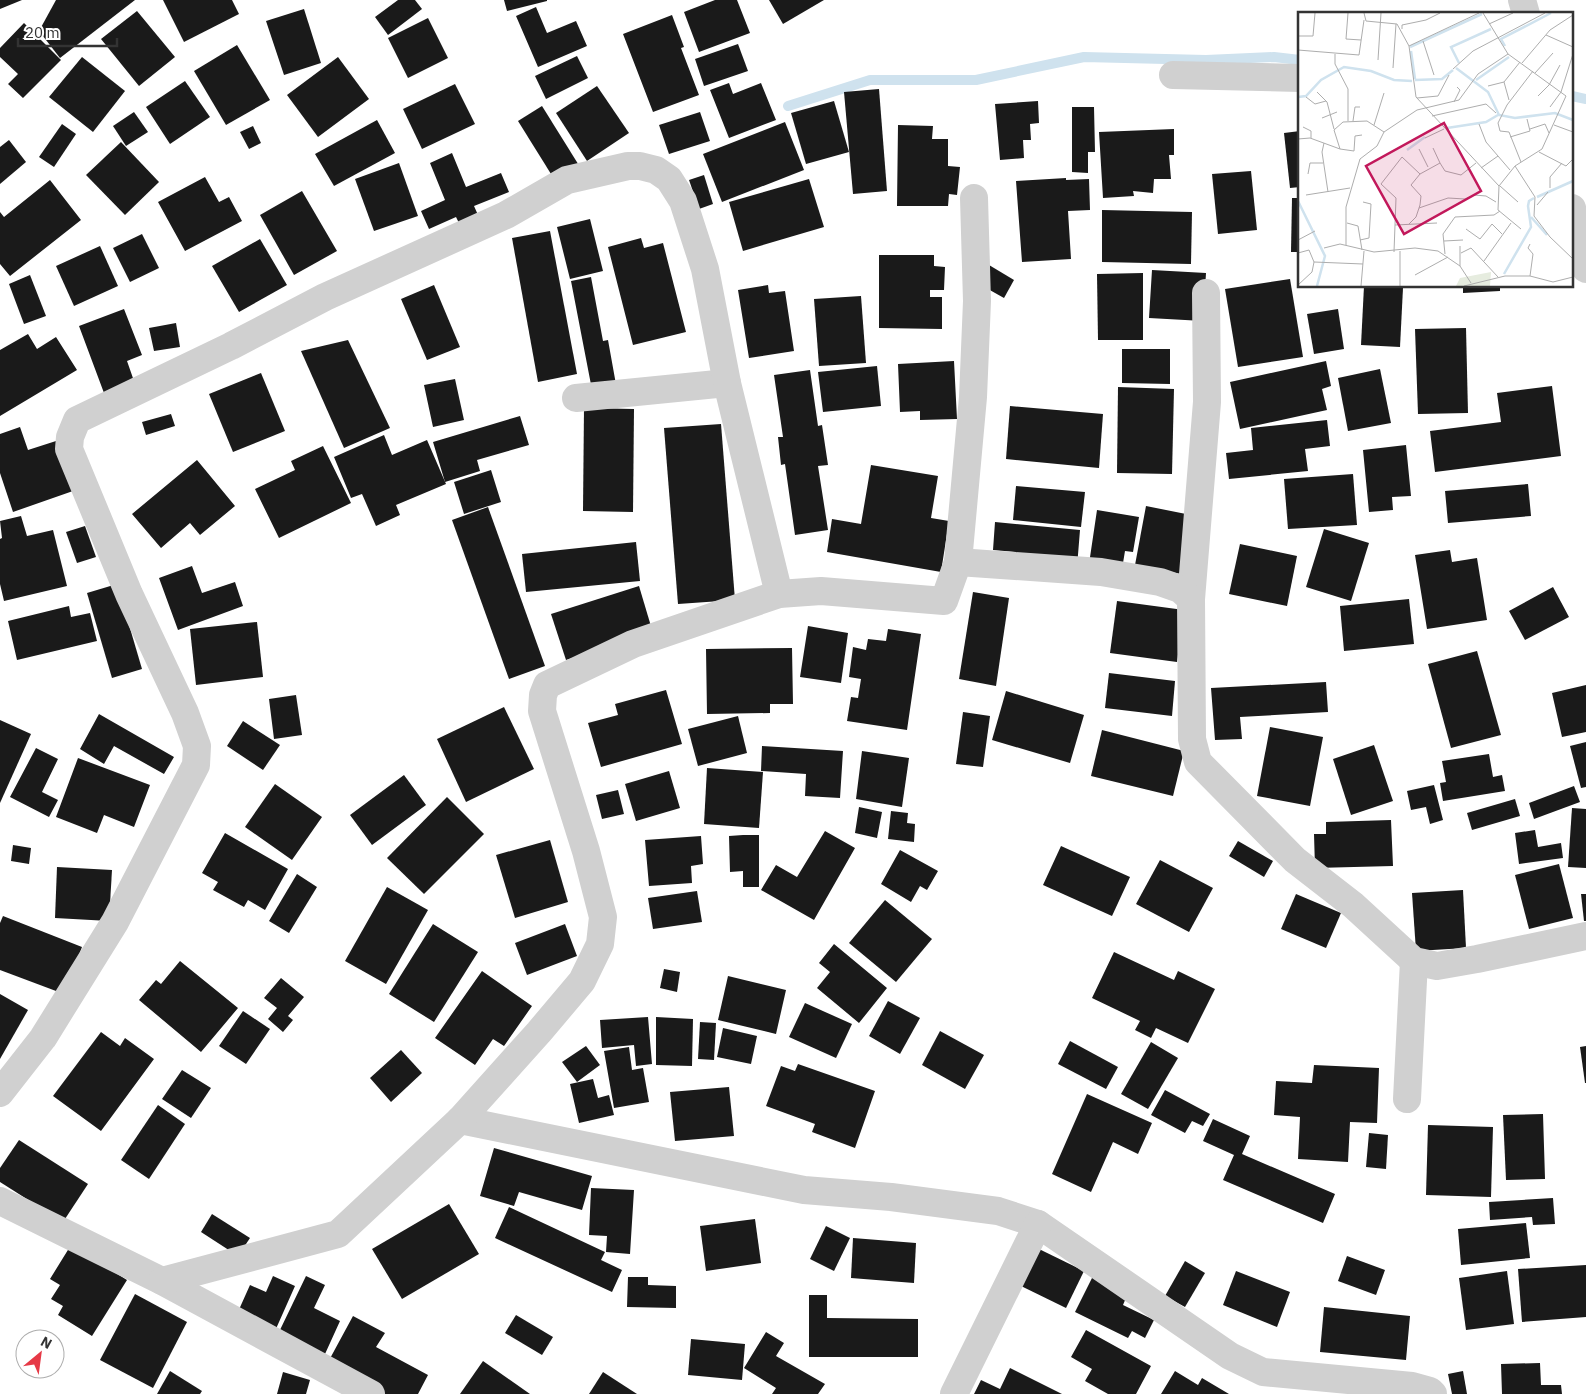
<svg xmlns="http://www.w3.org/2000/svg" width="1586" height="1394" viewBox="0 0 1586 1394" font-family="'IBM Plex Sans',sans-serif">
<rect width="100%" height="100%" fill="#fff"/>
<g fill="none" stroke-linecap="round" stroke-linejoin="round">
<g stroke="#cfe2ee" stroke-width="10">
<polyline points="1572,96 1586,99"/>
<polyline points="788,106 870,80 976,80 1084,57 1206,60 1274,57 1300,60"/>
</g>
</g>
<g fill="#1a1a1a">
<polygon points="0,0 22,0 0,9"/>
<polygon points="56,0 135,0 60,58 39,31"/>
<polygon points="163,0 232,0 239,14 184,42"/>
<polygon points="398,0 415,0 422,9 388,35 375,17"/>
<polygon points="504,0 547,0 547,1 507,11"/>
<polygon points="715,0 737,0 750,33 699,52 684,12"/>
<polygon points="769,0 824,0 783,24"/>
<polygon points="536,7 547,33 576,21 587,46 538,67 516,16"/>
<polygon points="304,9 321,63 284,75 266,21"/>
<polygon points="137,11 175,57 139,86 101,39"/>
<polygon points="672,15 684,47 681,48 699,95 653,112 623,34"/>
<polygon points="428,18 448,58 408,78 388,38"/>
<polygon points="24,23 61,60 23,98 8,84 18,74 0,57 0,48"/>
<polygon points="738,44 748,71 704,86 695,59"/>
<polygon points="237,45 270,100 226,125 194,71"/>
<polygon points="577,56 588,78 546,99 535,76"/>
<polygon points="82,57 125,91 93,132 49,97"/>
<polygon points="338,57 369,99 318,137 287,95"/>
<polygon points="185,81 210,117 170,144 146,107"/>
<polygon points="729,83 733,94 761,83 776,120 729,138 710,90"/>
<polygon points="455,84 475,124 422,149 403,109"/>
<polygon points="597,86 629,133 587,161 556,113"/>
<polygon points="879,89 887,191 853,194 844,92"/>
<polygon points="834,101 849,152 806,164 791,113"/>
<polygon points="1038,101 1039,123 1030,124 1031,140 1023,140 1024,158 1000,160 995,104"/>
<polygon points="542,106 580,167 556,182 518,121"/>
<polygon points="1072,107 1094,107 1095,152 1088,152 1088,173 1072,172"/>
<polygon points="134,112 148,132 126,146 113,126"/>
<polygon points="700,112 710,141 669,154 659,125"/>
<polygon points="377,120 395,153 334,186 315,154"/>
<polygon points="785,122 804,170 722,202 703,154"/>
<polygon points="62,124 76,134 54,167 39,157"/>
<polygon points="898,125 933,126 932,139 948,139 948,166 960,167 957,195 949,194 948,206 897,206"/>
<polygon points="253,126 261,143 249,149 240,132"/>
<polygon points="1174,129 1174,155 1169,155 1171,179 1154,179 1153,193 1133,191 1134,196 1103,198 1099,132"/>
<polygon points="1300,131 1300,187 1290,188 1284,133"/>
<polygon points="9,140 26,162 0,184 0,147"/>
<polygon points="121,142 159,182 125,215 86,175"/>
<polygon points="452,153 466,187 501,173 509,192 474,206 478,215 459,223 456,217 429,229 421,211 445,200 430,163"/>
<polygon points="399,163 418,216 374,231 355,179"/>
<polygon points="1251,171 1257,230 1218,234 1212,174"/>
<polygon points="704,175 713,204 699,209 689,180"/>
<polygon points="205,177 219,202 229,197 242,221 185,251 158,202"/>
<polygon points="1066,178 1066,180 1089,179 1090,210 1068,211 1071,259 1022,262 1016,181"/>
<polygon points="809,179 824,227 743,251 729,202"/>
<polygon points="50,180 81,220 10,276 0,264 0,212 4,217"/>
<polygon points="302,191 337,251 294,275 260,215"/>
<polygon points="1292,198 1300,198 1300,252 1291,252"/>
<polygon points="1102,210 1192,212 1191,264 1102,262"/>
<polygon points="590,219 603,271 570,279 557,227"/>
<polygon points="550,231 577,374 538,382 512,238"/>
<polygon points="142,234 159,268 130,282 113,248"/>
<polygon points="641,238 644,248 663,243 686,332 633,345 608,247"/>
<polygon points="260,239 287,285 239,312 212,266"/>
<polygon points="100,246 118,286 74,306 56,266"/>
<polygon points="879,255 934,255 934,266 945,267 944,290 930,290 930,297 942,297 942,329 879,328"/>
<polygon points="989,265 1014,280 1004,298 979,284"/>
<polygon points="1152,270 1206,273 1203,321 1149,318"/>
<polygon points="1143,273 1143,340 1098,340 1097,274"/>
<polygon points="30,275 46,316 24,324 9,284"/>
<polygon points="591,277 603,341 608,340 617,390 593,395 571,281"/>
<polygon points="1290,279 1303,357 1238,367 1225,289"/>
<polygon points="434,285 460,347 427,360 401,299"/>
<polygon points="768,285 769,293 785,291 794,351 749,358 738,290"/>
<polygon points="1364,286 1403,288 1400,347 1361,345"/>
<polygon points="1463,286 1500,286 1500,291 1463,293"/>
<polygon points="861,296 866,363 819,366 814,299"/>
<polygon points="124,309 142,355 127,361 134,381 104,393 79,326"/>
<polygon points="1338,309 1344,349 1314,354 1307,314"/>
<polygon points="176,323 180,347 154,351 149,328"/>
<polygon points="1466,328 1468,413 1418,414 1415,329"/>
<polygon points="28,334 37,349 56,337 77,370 0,416 0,350"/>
<polygon points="348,340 390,428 344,448 301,351"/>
<polygon points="1122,349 1170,349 1170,384 1122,383"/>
<polygon points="954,361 957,419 920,420 920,411 900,412 898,364"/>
<polygon points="1326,361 1331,386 1322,389 1327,410 1240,429 1230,382"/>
<polygon points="877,366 881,406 823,412 818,372"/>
<polygon points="1380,369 1391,423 1348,431 1338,378"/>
<polygon points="810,370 818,426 822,425 828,465 818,466 828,530 795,535 785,464 781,465 778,437 783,437 774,375"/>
<polygon points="261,373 285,431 233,452 209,394"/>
<polygon points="455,379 464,420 433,427 424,385"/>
<polygon points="1552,386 1561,456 1435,472 1430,431 1501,422 1497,393"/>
<polygon points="1118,387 1174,389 1172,474 1117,473"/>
<polygon points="1010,406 1103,414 1099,468 1006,459"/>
<polygon points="584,408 634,409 633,512 583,511"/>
<polygon points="171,414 175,426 146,435 142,422"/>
<polygon points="520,416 529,445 477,460 480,471 445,482 433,442"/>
<polygon points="1327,420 1330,446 1305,449 1308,471 1229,479 1226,453 1253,450 1251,428"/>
<polygon points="721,424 735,600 678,604 664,428"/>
<polygon points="20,427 28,450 56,441 73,491 13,512 0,473 0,434"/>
<polygon points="384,435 392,455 427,440 446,484 396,505 400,515 376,526 362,494 351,498 334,457"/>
<polygon points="1406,445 1411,496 1392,497 1393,510 1369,512 1363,450"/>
<polygon points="323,446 351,503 279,538 255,489 295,470 291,461"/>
<polygon points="197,460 235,506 200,535 190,523 161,548 132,514"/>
<polygon points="871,465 938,476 931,518 949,521 941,572 827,552 832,519 861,524"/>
<polygon points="491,470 501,502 464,514 454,482"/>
<polygon points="1353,474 1357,525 1288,529 1284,479"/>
<polygon points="1528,484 1531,516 1448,523 1445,491"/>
<polygon points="1016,486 1085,492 1081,527 1013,520"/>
<polygon points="1146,506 1191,515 1181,574 1135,565"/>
<polygon points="488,507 545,666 509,679 452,520"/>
<polygon points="1097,510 1139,517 1133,552 1125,551 1122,569 1089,564"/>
<polygon points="21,516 27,536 53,530 67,586 4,601 0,584 0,539 2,538 0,521"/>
<polygon points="995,522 1080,530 1077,567 1015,562 1016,552 993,550"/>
<polygon points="85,526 96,557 77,563 66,532"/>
<polygon points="1324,529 1369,543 1351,601 1306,587"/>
<polygon points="636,542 640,581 526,592 522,554"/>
<polygon points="1240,544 1297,556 1287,606 1229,594"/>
<polygon points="1450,550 1452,562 1477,558 1487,620 1427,629 1415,555"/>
<polygon points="192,566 202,593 235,582 243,606 178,630 159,578"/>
<polygon points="117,584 142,669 112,678 87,593"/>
<polygon points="639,586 653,633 566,660 551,614"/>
<polygon points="1553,587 1569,617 1525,640 1509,611"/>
<polygon points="973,592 1009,598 996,686 959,679"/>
<polygon points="1409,599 1414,644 1344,651 1340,606"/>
<polygon points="1117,601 1184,610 1177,662 1110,653"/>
<polygon points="69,606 71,617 90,613 97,641 17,660 8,621"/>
<polygon points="257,622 263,677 196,685 190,629"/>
<polygon points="808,626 848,633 841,683 800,677"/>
<polygon points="888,629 921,634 907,730 847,721 851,697 858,698 861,679 849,677 853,647 866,650 868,639 886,641"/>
<polygon points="792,648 793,704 770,704 770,713 707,714 706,649"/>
<polygon points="1477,651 1501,735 1451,748 1428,664"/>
<polygon points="1109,673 1175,681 1172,716 1105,708"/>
<polygon points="1326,682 1328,712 1240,717 1242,739 1215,740 1211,688"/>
<polygon points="1586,685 1586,732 1562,737 1552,693"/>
<polygon points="666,690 682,744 601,767 588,723 618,715 615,704"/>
<polygon points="1006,691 1084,715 1070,763 992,740"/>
<polygon points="296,695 302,735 274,739 269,699"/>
<polygon points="504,707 534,769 466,802 437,739"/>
<polygon points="963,712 990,716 983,767 956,764"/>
<polygon points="99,714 174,757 164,774 114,746 104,764 80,749"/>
<polygon points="738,716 747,753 698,766 688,729"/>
<polygon points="0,720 31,734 0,803"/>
<polygon points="243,721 280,745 263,770 227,746"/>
<polygon points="1270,727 1323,737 1310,806 1257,796"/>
<polygon points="1102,730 1184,751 1173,796 1091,776"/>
<polygon points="1586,742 1586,787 1581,788 1570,746"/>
<polygon points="1374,745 1393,801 1351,815 1333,759"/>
<polygon points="762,746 843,751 840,798 805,796 806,774 761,771"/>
<polygon points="36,748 58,759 42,792 58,800 49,817 10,797"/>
<polygon points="862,751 909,758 902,807 856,799"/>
<polygon points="1489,754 1493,777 1502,775 1505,791 1443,801 1440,783 1446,782 1442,761"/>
<polygon points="78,758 150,785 134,827 104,815 97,833 56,817"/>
<polygon points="707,768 763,772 759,828 704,824"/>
<polygon points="669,771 680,808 636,821 625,784"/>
<polygon points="404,775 426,805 372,845 350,815"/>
<polygon points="275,784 322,817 292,860 245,827"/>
<polygon points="1434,785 1443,820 1430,824 1426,807 1411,810 1407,791"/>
<polygon points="1574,786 1580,802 1534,819 1529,803"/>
<polygon points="618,790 624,814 602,819 596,795"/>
<polygon points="447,797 484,834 424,894 387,858"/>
<polygon points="1515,799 1520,816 1472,830 1467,813"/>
<polygon points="859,807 882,812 877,838 855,833"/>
<polygon points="1572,808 1586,809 1586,868 1568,867"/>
<polygon points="891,811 908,813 907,823 915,824 914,842 888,839"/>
<polygon points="1391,820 1393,866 1315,868 1314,834 1326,834 1326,822"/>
<polygon points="1535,830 1538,847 1561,843 1563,858 1519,864 1515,833"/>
<polygon points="825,831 855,848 814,920 761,890 776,865 797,877"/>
<polygon points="225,833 288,869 265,910 248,900 244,907 213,890 218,882 202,873"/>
<polygon points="743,835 759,835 759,887 743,887 743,871 730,872 729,836"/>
<polygon points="701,836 703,864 691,866 692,883 649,886 645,840"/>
<polygon points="550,840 568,902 515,918 496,855"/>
<polygon points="1238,841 1273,861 1264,877 1229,856"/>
<polygon points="13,845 31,848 29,864 11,861"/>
<polygon points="1061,846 1130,877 1112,916 1043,885"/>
<polygon points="900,850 938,871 927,890 920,886 911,902 881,884"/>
<polygon points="1160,860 1213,888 1189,932 1136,904"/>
<polygon points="1559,864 1573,918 1529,929 1515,875"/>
<polygon points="57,867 112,870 109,921 55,918"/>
<polygon points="297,874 317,887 289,933 269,921"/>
<polygon points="387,887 428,910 386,984 345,961"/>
<polygon points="1463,890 1466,948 1416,951 1412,893"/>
<polygon points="697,891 702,922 653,929 648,898"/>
<polygon points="1296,894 1341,913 1326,948 1281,929"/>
<polygon points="1581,894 1586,894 1586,921 1584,921"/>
<polygon points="885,900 932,939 896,982 849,943"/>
<polygon points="3,916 82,947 64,994 0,970 0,923"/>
<polygon points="433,924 478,952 434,1022 389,994"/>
<polygon points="565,924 577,956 527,975 515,943"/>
<polygon points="834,944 887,988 859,1023 817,988 830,972 819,963"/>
<polygon points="1114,952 1174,980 1178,971 1215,989 1188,1043 1156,1028 1151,1038 1135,1030 1140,1021 1092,998"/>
<polygon points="180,961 238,1008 201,1052 139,1000 156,980 161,984"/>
<polygon points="664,969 680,972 677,992 660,988"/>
<polygon points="482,971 532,1006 504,1046 493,1039 475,1065 435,1038"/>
<polygon points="728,976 786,990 776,1034 718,1020"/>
<polygon points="281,978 304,997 288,1016 293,1020 283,1032 268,1019 277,1008 264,998"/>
<polygon points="0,994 28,1010 0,1059"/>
<polygon points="888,1001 920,1018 900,1054 869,1036"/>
<polygon points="805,1003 852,1024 836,1058 789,1037"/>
<polygon points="243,1011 270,1029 246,1064 219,1046"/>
<polygon points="648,1017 652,1064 636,1066 634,1045 602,1048 600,1020"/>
<polygon points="656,1017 693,1019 692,1066 656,1065"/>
<polygon points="700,1022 716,1023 714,1060 698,1059"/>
<polygon points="723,1028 757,1036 751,1064 717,1057"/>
<polygon points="940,1031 984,1055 965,1089 922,1065"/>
<polygon points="101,1032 120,1046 125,1038 154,1059 101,1131 53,1096"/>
<polygon points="1070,1041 1118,1067 1106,1089 1058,1064"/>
<polygon points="1151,1042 1178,1058 1148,1109 1121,1094"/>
<polygon points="586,1046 600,1065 577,1082 562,1062"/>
<polygon points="1586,1046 1586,1083 1585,1083 1580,1047"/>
<polygon points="629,1047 632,1070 643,1068 649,1102 614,1108 604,1051"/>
<polygon points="401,1050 422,1073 391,1102 370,1078"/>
<polygon points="798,1064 875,1091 855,1148 812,1132 815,1124 766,1106 781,1066 795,1071"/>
<polygon points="1314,1065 1379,1068 1377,1123 1350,1122 1348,1162 1298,1159 1300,1117 1274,1115 1276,1081 1312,1083"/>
<polygon points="182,1070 211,1088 191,1118 162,1099"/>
<polygon points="593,1079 598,1098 609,1095 614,1115 579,1123 570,1084"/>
<polygon points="729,1087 734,1136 675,1141 670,1092"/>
<polygon points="1165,1090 1210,1114 1203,1126 1192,1121 1185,1133 1151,1115"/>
<polygon points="1087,1094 1152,1123 1138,1154 1113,1142 1091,1192 1052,1174"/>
<polygon points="158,1105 185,1124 149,1179 121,1160"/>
<polygon points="1543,1114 1545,1179 1506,1180 1503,1115"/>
<polygon points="1213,1119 1250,1136 1242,1154 1335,1194 1323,1223 1223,1180 1234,1155 1203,1141"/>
<polygon points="1428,1125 1493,1127 1491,1197 1426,1195"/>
<polygon points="1369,1133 1388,1135 1386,1169 1366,1167"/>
<polygon points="19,1140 88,1184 63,1222 0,1182 0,1168"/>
<polygon points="494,1148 592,1176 582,1210 519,1192 514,1206 480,1196"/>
<polygon points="591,1188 634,1190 630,1254 606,1252 607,1236 589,1235"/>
<polygon points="1553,1198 1555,1224 1533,1225 1532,1217 1490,1220 1489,1202"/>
<polygon points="449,1204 479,1254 402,1299 372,1249"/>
<polygon points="509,1207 605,1252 601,1260 622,1270 612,1292 495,1238"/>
<polygon points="212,1214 250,1238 238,1256 201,1232"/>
<polygon points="755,1219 761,1263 706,1271 700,1226"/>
<polygon points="1526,1223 1530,1258 1461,1265 1458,1229"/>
<polygon points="826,1226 850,1238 834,1271 810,1259"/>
<polygon points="853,1238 916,1243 914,1283 851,1278"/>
<polygon points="71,1245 127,1280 92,1336 58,1315 63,1306 51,1299 60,1285 50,1279"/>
<polygon points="1039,1249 1084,1271 1066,1308 1021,1286"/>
<polygon points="1347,1256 1385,1270 1376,1295 1338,1281"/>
<polygon points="1185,1261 1205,1273 1185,1307 1165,1296"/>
<polygon points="1586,1265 1586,1317 1522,1322 1518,1269"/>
<polygon points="1236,1271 1290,1292 1277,1327 1223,1305"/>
<polygon points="1507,1271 1514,1324 1466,1330 1459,1278"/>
<polygon points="273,1276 295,1286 275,1331 237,1314 250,1285 266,1292"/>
<polygon points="306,1276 325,1285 314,1308 340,1321 325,1354 279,1332"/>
<polygon points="1093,1276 1128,1293 1123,1305 1154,1320 1145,1338 1132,1331 1128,1338 1075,1312"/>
<polygon points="628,1277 648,1277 648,1285 676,1286 676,1308 627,1307"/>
<polygon points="135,1294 187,1322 153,1388 100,1360"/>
<polygon points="809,1295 827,1295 827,1318 918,1319 918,1357 809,1357"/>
<polygon points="1324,1307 1410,1316 1406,1360 1320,1352"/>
<polygon points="516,1315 553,1337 542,1355 505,1333"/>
<polygon points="353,1316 385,1333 376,1347 428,1375 418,1394 383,1394 327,1364"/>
<polygon points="1086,1330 1151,1366 1136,1394 1108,1394 1085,1381 1092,1369 1071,1357"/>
<polygon points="766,1332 784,1343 776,1356 825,1384 818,1394 772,1394 776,1388 744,1368"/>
<polygon points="691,1339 745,1344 742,1380 688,1375"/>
<polygon points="483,1361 530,1394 460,1394"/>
<polygon points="1540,1363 1541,1385 1561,1385 1562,1394 1502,1394 1501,1364"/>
<polygon points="1010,1368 1062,1394 974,1394 981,1380 1000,1389"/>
<polygon points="170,1371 202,1391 200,1394 157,1394"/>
<polygon points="1175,1371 1198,1385 1202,1378 1229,1394 1161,1394"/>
<polygon points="1463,1371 1467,1394 1452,1394 1448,1374"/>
<polygon points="283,1372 310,1380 306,1394 277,1394"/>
<polygon points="603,1372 637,1394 589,1394"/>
</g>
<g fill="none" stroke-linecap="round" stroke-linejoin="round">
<g stroke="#d0d0d0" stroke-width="28">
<polyline points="1522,0 1526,14"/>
<polyline points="1173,75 1300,78"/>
<polyline points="1572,208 1586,269"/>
<polyline points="576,398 727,383"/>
<polyline points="958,562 973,397 977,301 974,198"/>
<polyline points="1191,599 1207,402 1206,293"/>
<polyline points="0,1093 43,1038 115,922 196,765 197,746 185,713 129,594 69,449 70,437 77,420 231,346 325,297 506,215 567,180 628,166 640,166 656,170 669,179 683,201 705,269 727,383 779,594"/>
<polyline points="1407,1099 1414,961"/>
<polyline points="460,1120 804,1190 891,1197 998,1211 1038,1224 1230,1356 1263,1372 1412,1386 1430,1391 1433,1394"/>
<polyline points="0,1201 162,1281 371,1394"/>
<polyline points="162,1281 338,1234 460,1120 539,1032 582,981 600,944 603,917 586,851 542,711 543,695 547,685 633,644 779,594 821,591 944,601 958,562 1101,572 1160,582 1180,589 1191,599 1192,739 1198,762 1295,860 1353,905 1414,961 1437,966 1477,959 1586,936"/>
<polyline points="954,1394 1038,1224"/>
</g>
</g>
<g transform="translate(1298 12)">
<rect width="275" height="275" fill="#fff"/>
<path d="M193,260L192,274H158L162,266Z" fill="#e6ecdf"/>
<path fill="none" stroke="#cfe2ee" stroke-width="2.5" d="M207,34L203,27L253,1M112,35L184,2M113,39L117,67M161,51L153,35L193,17M158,56L190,80L201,103L217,106L257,101L275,108M117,68L144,67L155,58M178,68L211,45M0,85L8,84L23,68L46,55L73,59L96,68L114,69M149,116L188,110L200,103M109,138L127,125M239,185L275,169M0,189L27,244L19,274M233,205L249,223M206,262L233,215L230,194L231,189L236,186"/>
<path fill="none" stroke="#adadad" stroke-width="1" d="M50,1L48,27L63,28M66,1L68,9L99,12L111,34L181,1M185,1L210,42L268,84M191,12L215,1M104,17V13L128,8L142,1M248,23L275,35M0,24H15L17,1M125,29L136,63M111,34L118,85L201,174L217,154L244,137L268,84M0,38L61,43L66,8M37,42V52L50,77V109M80,48L83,1M224,51L252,18L275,3M95,56L98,12M155,57L175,39L247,1M237,61L255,41M190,74L206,70M19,80L29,90L36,117M240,84L251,73L262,53M8,85L17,92L28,89M119,86L140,84L151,63M211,88L206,70L222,50M156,90L162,78L159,75M252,95L263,80L275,42M134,104L188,92L198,101M24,106L39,100M55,109L57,95H62M181,112L188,130L212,158M76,113L86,81M256,113L275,120M5,115L13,119V126M232,117L247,112L251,121M212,125L232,119L229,107M127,126L146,117M0,127L12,126L42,137L56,139L57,124L64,123M26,131L24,140L30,180M135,136L142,151M42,137L36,118L45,110L69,109L86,120M121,137L130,155M241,140L268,154L275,147M223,150L211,120L202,119L200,111L209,93L235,59M217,154L237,185L236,204L252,225L275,247M183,156L200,144M10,162L12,151H25M201,174L200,198L223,217M202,174L220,190M252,176V165L264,151M8,183L52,176M239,193L250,180M121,196L150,186L167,187L176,183L188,184L198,190M49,211L60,214L64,238M111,212L118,205L122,193L123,184L113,173L122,162L142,151L147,159L163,163L178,151M97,213L139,211M168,217L182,227L194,212L204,222M0,228L17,219M62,228L71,226L73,192L65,190M146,229L165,228M48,233V195L62,147L79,134L86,120L119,98L161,88L180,62L210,42M26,236L42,232L76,240L117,236L140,239L162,254L173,271M102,239V274M96,240L98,186L83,172L104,145L122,162M0,241L11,238L16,250L14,260L0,273M163,241L173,236L200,265M147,242L145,222L157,205L196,203L202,199M186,249L213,211M16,250L65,252M162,254V234M117,263L150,245M232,264L235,242L230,236L232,232M63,274L66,239M166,274L207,264H232L255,270L275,265"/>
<path fill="#c2185b" fill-opacity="0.15" stroke="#c2185b" stroke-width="2.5" d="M146,111L183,179L106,222L68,154Z"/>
<rect width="275" height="275" fill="none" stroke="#333" stroke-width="2.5"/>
</g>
<g transform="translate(40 1354) rotate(29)"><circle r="24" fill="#ffffff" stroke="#adadad"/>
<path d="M0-4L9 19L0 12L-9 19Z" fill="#e63946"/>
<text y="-8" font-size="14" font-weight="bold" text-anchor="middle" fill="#333333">N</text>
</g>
<path d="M18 38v8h99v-8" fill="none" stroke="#333333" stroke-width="2.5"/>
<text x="25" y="38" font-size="15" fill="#333333" stroke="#ffffff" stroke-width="4" paint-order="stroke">20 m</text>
</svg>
